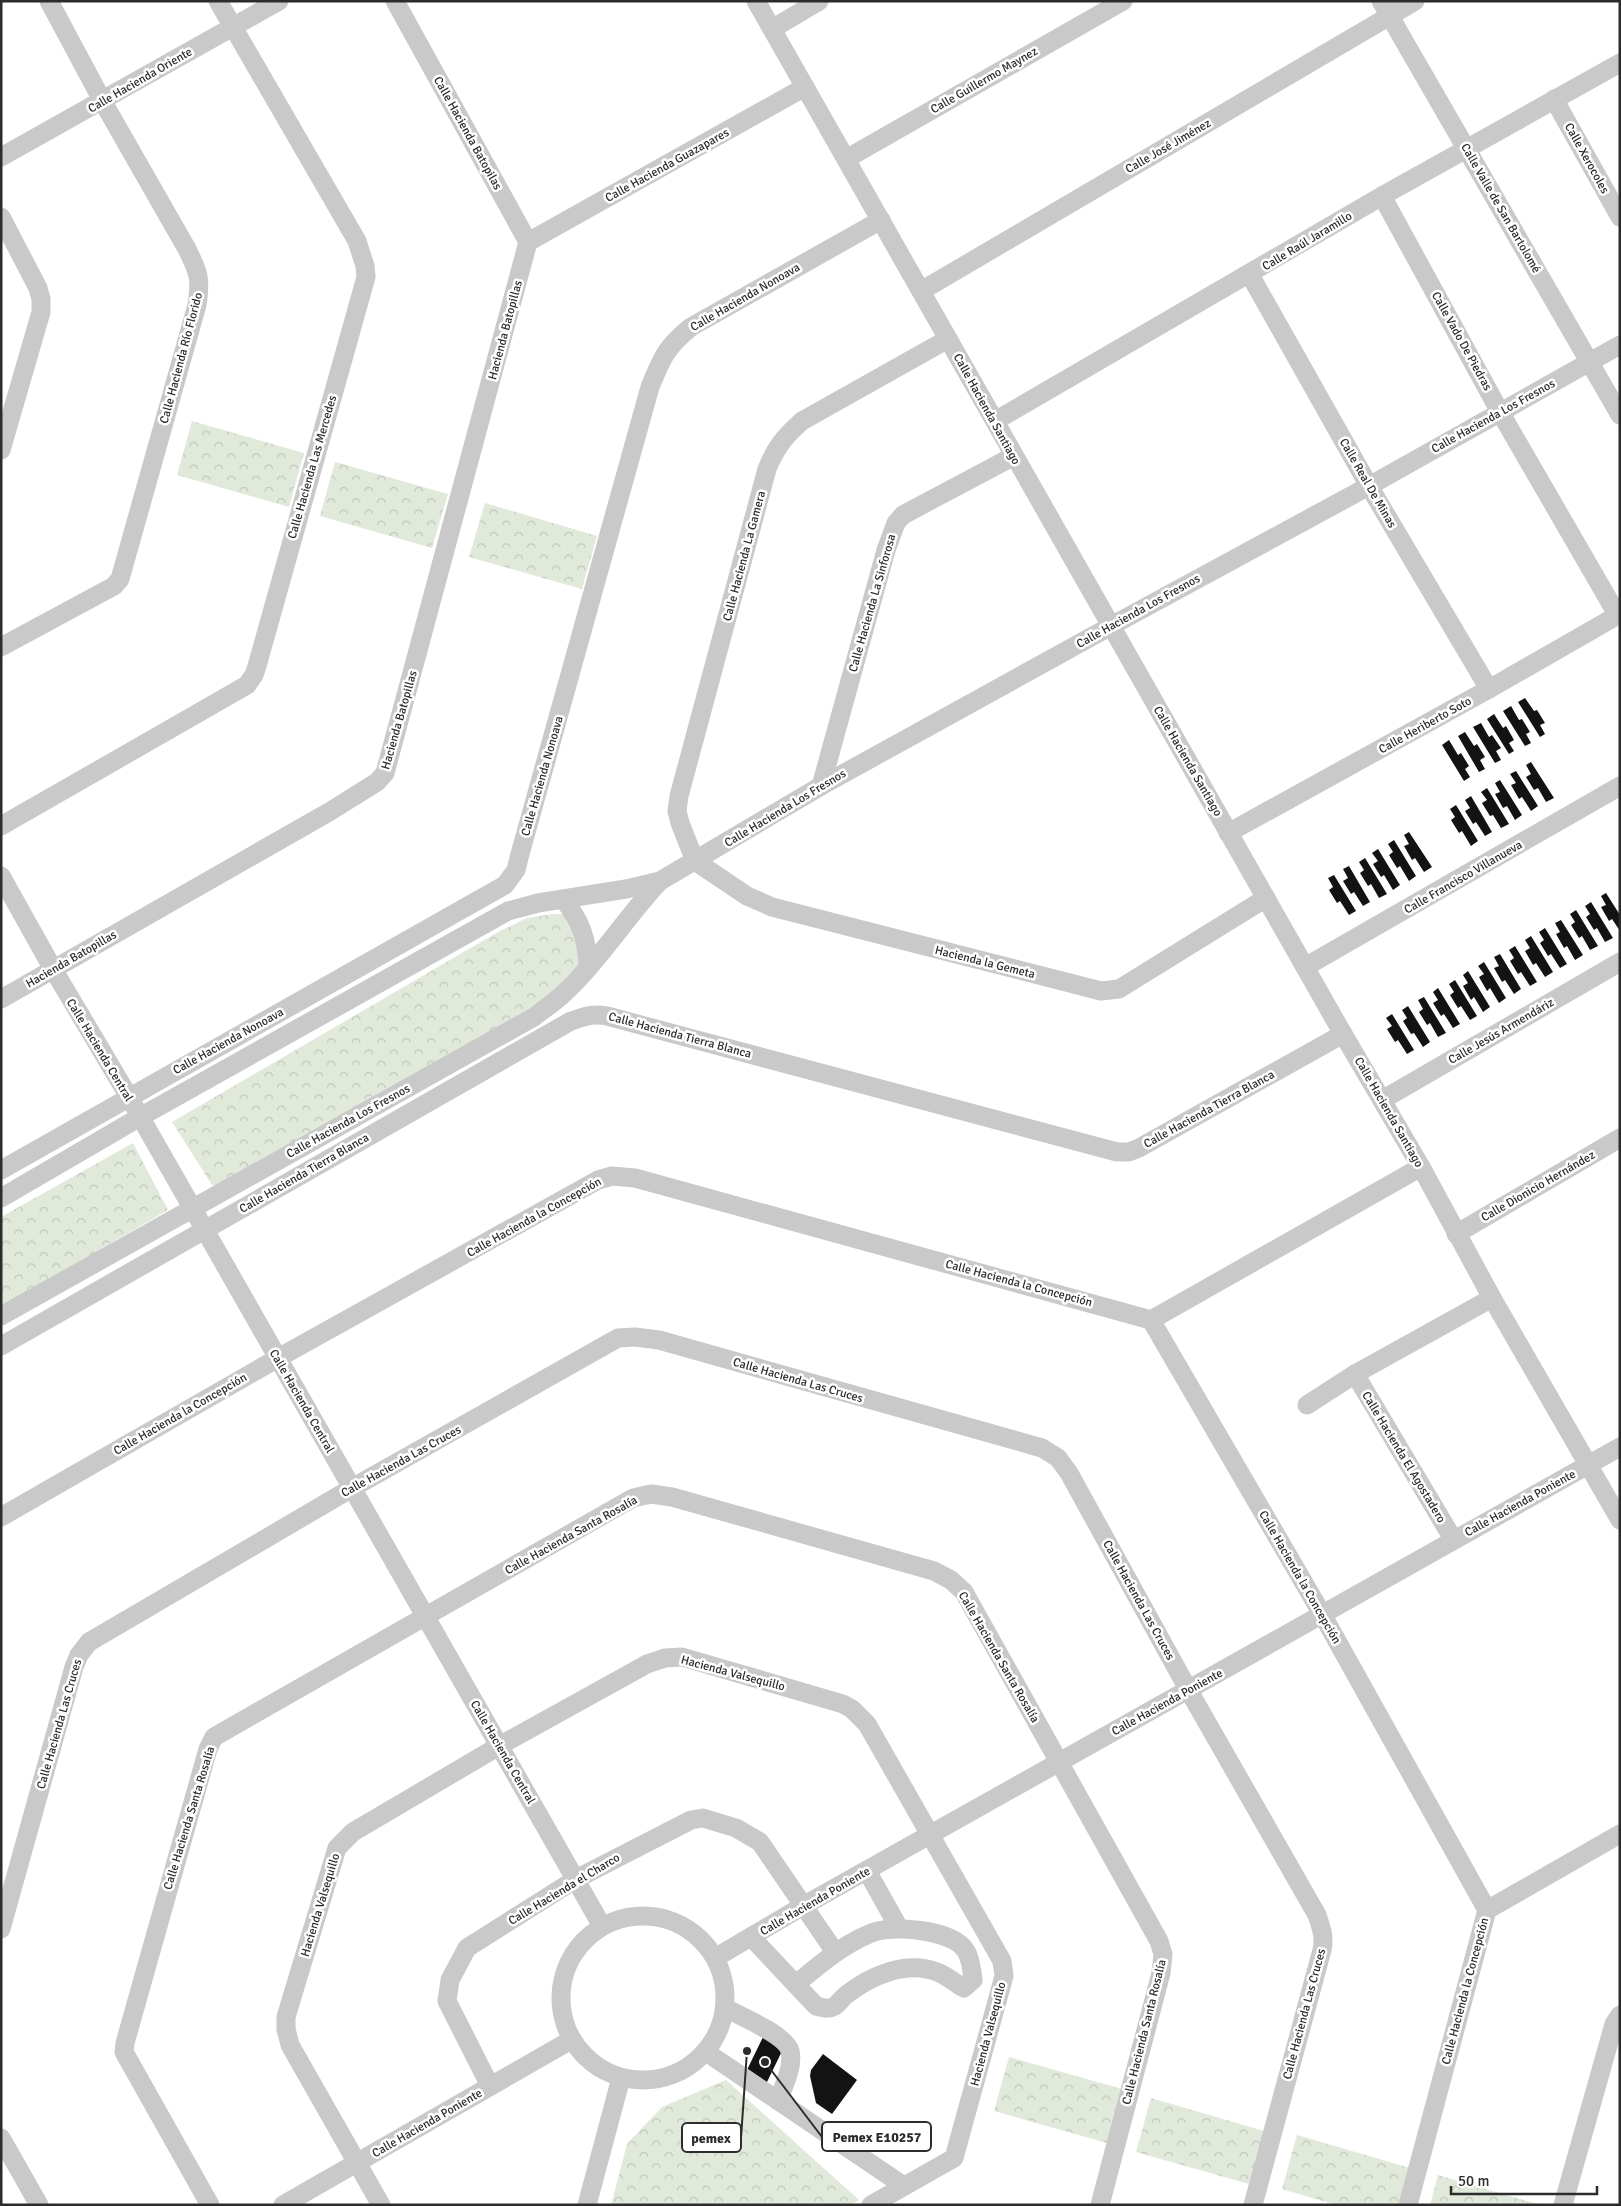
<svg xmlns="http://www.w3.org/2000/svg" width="1621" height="2206" viewBox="0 0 1621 2206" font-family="Signika,sans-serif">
<defs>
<pattern id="park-crowns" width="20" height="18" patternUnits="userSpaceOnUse" patternTransform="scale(1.25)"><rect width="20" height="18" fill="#e0e9da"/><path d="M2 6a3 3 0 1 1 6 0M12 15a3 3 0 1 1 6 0" fill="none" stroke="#c0c8bb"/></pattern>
</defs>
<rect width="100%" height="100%" fill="#fff"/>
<g fill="url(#park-crowns)">
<polygon points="192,421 304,453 289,507 177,475"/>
<polygon points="335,462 448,494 432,548 320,516"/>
<polygon points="485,503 597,536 582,589 469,557"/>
<polygon points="553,914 563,914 575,921 580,966 551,999 221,1185 212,1185 172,1122 498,932 527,918"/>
<polygon points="133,1143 168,1210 1,1307 1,1217"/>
<polygon points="1009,2057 1122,2089 1107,2143 994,2111"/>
<polygon points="726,2080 859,2200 851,2205 611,2205 627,2144 662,2107"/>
<polygon points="1151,2098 1264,2131 1249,2184 1136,2152"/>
<polygon points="1297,2135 1410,2168 1399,2205 1336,2205 1282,2189"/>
<polygon points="1438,2175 1541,2205 1430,2205"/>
</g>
<g fill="#131313">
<polygon points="1525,698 1534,711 1537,710 1545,723 1540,725 1545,734 1540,737 1518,702"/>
<polygon points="1511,706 1519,720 1522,719 1530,732 1526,734 1531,743 1525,746 1503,711"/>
<polygon points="1494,714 1503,728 1506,726 1514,740 1509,743 1514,751 1509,754 1487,719"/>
<polygon points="1481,723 1489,737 1492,735 1501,748 1496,751 1501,760 1495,763 1473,727"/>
<polygon points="1465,732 1474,746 1477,744 1485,757 1480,760 1485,769 1479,772 1458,736"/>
<polygon points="1449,740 1458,755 1461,753 1469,766 1465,769 1470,777 1464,781 1442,745"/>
<polygon points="1531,762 1554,798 1546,802 1538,788 1534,790 1526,777 1531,774 1526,765"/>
<polygon points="1516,771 1538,806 1531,811 1522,797 1519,799 1511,785 1516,783 1510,774"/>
<polygon points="1500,780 1522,815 1515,820 1507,806 1503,808 1495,794 1500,792 1495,783"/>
<polygon points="1487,788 1509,824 1501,828 1493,815 1490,816 1482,803 1487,800 1481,792"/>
<polygon points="1471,796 1492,832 1485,836 1476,822 1473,824 1465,811 1470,808 1465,800"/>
<polygon points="1456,805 1478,841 1471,846 1462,831 1459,833 1451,820 1455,817 1450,809"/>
<polygon points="1409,832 1432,867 1424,872 1415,858 1412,860 1404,846 1409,844 1404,835"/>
<polygon points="1394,840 1416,876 1409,881 1400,866 1397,868 1389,855 1393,852 1388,844"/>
<polygon points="1378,849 1400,885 1393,890 1384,875 1381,877 1373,864 1378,861 1372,853"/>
<polygon points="1365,858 1387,894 1379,898 1371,884 1368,886 1360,873 1364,870 1359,862"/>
<polygon points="1349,866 1370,902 1363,906 1354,892 1351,894 1343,881 1348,878 1343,869"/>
<polygon points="1334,875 1356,911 1349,915 1340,901 1337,903 1329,890 1333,887 1328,878"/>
<polygon points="1606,893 1620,915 1620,931 1612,919 1609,921 1601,907 1606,905 1601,896"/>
<polygon points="1591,902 1613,938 1605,942 1597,928 1594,930 1586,917 1590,914 1585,906"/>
<polygon points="1576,910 1598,946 1590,950 1582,936 1579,938 1571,925 1575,922 1570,914"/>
<polygon points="1561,920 1583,955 1575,960 1567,946 1564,948 1556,934 1560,932 1555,923"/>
<polygon points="1545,928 1567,964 1560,968 1551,954 1548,956 1540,943 1544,940 1539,932"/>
<polygon points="1531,936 1553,972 1545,977 1536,963 1533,965 1525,951 1530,948 1525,940"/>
<polygon points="1515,946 1537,982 1530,986 1521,972 1518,974 1510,961 1514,958 1509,950"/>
<polygon points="1500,954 1521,989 1514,994 1505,980 1502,982 1494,968 1499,966 1494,957"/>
<polygon points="1484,962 1506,998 1499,1003 1490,988 1487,991 1479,977 1484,974 1478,966"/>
<polygon points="1468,971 1490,1007 1483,1012 1474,997 1471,1000 1463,986 1468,983 1463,975"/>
<polygon points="1455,980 1477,1016 1470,1020 1461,1006 1458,1008 1450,995 1454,992 1449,984"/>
<polygon points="1438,988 1460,1024 1453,1028 1444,1014 1441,1016 1433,1003 1438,1000 1433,992"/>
<polygon points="1424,997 1446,1033 1438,1037 1430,1023 1427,1025 1419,1012 1423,1009 1418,1000"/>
<polygon points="1408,1006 1430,1042 1423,1047 1414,1033 1411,1034 1403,1021 1407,1018 1402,1010"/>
<polygon points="1392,1014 1414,1050 1407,1054 1398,1040 1395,1042 1387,1029 1392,1026 1386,1018"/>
<polygon points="764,2035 785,2045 765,2086 744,2076"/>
<polygon points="823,2054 857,2080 832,2114 816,2103 810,2076 811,2070"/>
</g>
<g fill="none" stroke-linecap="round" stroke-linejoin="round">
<g stroke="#c9c9c9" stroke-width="19">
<polyline points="756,1 1343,1034 1421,1167 1492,1298 1620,1520"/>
<polyline points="1381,1 1620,415"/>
<polyline points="772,29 819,1"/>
<polyline points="1554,99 1620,217"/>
<polyline points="1,157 279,1"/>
<polyline points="846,159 1123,1"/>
<polyline points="1382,196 1500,412 1618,616"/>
<polyline points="1,217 38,288 41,299 41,312 1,450"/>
<polyline points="528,242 805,87"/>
<polyline points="1250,275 1369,486 1489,689"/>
<polyline points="921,291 1415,1"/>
<path d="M948,339L802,421C784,437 776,447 767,469L679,796L677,811L680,823L695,861L747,896L772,907L1101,991L1119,989L1266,898"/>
<polyline points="995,421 1382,196 1620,63"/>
<path d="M1,647L114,586L120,579L197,305C201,279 199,273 187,249L103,102L49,1"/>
<polyline points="821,786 886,550 896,523 903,515 1014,456"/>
<polyline points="1,826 247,685 254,675 257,666 366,277 365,266 357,241 218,1"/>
<polyline points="1228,833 1489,689 1620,614"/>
<polyline points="1,876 53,969 129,1097 602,1926"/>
<path d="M563,899C581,921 587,939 588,966"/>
<polyline points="1305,967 1620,786"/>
<polyline points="1,999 329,812 377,782 385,773 528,242 395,1"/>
<polyline points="1382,1100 1620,962"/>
<path d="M1,1170L505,885L516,870L520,854L650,387C662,358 666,347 691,327L881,220"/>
<polyline points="1,1198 140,1117 508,911 538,903 626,889 660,881 821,786 1111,626 1369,486 1620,345"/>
<polyline points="1456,1234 1620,1138"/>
<path d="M1,1316L534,1017C543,1010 553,1003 561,996C597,964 626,917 660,881"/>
<polyline points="1151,1320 1421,1167"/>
<path d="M1,1346L571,1021C584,1017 593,1013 607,1016L1117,1152H1129L1139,1148L1343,1034"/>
<polyline points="1355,1374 1453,1539"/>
<polyline points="1307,1405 1355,1374 1492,1298"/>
<polyline points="1,1517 278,1358 598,1180 612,1176 635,1178 1151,1320 1322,1614 1487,1910 1408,2205"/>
<polyline points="867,1871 899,1928"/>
<polyline points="1487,1910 1620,1834"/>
<circle cx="643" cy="1998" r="82"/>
<path d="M1,1929L74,1667L79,1655L89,1642L352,1488L618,1338L635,1337L659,1340L1042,1448L1058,1458L1069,1473L1189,1691L1317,1915C1321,1927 1325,1937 1322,1950L1253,2205"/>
<path d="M752,1938L816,2006C823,2008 828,2010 835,2006C839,2003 842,1998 846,1995C870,1976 906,1960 937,1972C946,1975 955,1983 964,1988L973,1980C972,1971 971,1959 966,1951C953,1929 890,1924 869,1934C841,1946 819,1965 796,1984"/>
<polyline points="715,1958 803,1906 1620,1447"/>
<path d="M725,2008C740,2016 786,2035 790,2051C794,2067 783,2087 778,2101"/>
<polyline points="706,2052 904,2186"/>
<polyline points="490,2086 447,2001 450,1980 467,1948 576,1879 691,1820 703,1818 736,1828 760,1842 835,1952"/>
<polyline points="1,2138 39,2205"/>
<polyline points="210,2205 124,2052 125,2043 208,1749 214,1737 633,1498 651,1494 672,1497 934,1571 951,1580 964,1592 1159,1941 1163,1954 1161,1973 1100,2205"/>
<polyline points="283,2205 571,2040"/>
<polyline points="381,2205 290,2045 286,2029 286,2017 337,1848 353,1832 499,1746 647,1664 665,1658 682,1657 843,1704 852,1709 867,1724 1002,1961 1004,1976 954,2158 871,2205"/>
<polyline points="587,2205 621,2078"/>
<polyline points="1563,2205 1614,2024 1620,2015"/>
</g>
</g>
<g text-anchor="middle" stroke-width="5" stroke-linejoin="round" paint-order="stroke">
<g font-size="12" fill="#2c2c2c" stroke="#fff">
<text transform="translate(140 80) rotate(-30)" y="4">Calle Hacienda Oriente</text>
<text transform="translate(984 80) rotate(-30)" y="4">Calle Guillermo Maynez</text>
<text transform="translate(468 133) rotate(61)" y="4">Calle Hacienda Batopilas</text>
<text transform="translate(1168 146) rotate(-30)" y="4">Calle José Jiménez</text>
<text transform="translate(1587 158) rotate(61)" y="4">Calle Xerocoles</text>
<text transform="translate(667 165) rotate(-29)" y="4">Calle Hacienda Guazapares</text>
<text transform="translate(1501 208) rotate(60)" y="4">Calle Valle de San Bartolomé</text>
<text transform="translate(1307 241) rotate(-31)" y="4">Calle Raúl Jaramillo</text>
<text transform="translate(745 297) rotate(-30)" y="4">Calle Hacienda Nonoava</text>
<text transform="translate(505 330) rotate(-75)" y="4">Hacienda Batopillas</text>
<text transform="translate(1462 341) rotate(61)" y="4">Calle Vado De Piedras</text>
<text transform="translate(181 358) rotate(-75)" y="4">Calle Hacienda Río Florido</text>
<text transform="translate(987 409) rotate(61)" y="4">Calle Hacienda Santiago</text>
<text transform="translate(1493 416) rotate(-29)" y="4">Calle Hacienda Los Fresnos</text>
<text transform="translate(312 467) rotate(-74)" y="4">Calle Hacienda Las Mercedes</text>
<text transform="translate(1368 483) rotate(60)" y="4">Calle Real De Minas</text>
<text transform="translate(744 556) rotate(-75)" y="4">Calle Hacienda La Gamera</text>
<text transform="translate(872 603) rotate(-74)" y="4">Calle Hacienda La Sinforosa</text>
<text transform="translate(1138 611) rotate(-29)" y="4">Calle Hacienda Los Fresnos</text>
<text transform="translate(399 720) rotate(-74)" y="4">Hacienda Batopillas</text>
<text transform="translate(1425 725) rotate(-29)" y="4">Calle Heriberto Soto</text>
<text transform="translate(1188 761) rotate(60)" y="4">Calle Hacienda Santiago</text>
<text transform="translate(542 776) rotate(-74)" y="4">Calle Hacienda Nonoava</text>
<text transform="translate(785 808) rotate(-31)" y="4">Calle Hacienda Los Fresnos</text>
<text transform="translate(1463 877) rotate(-30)" y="4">Calle Francisco Villanueva</text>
<text transform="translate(71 959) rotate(-30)" y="4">Hacienda Batopillas</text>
<text transform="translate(985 962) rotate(14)" y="4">Hacienda la Gemeta</text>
<text transform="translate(1501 1031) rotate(-30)" y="4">Calle Jesús Armendáriz</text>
<text transform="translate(680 1035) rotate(15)" y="4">Calle Hacienda Tierra Blanca</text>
<text transform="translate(228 1041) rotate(-29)" y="4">Calle Hacienda Nonoava</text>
<text transform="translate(100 1050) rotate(59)" y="4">Calle Hacienda Central</text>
<text transform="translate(1209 1109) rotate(-29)" y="4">Calle Hacienda Tierra Blanca</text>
<text transform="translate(1389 1112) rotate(60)" y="4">Calle Hacienda Santiago</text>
<text transform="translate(348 1121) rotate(-29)" y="4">Calle Hacienda Los Fresnos</text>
<text transform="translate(304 1173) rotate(-30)" y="4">Calle Hacienda Tierra Blanca</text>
<text transform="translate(1538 1186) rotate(-30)" y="4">Calle Dionicio Hernández</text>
<text transform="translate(534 1217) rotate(-29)" y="4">Calle Hacienda la Concepción</text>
<text transform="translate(1019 1283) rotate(15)" y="4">Calle Hacienda la Concepción</text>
<text transform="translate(798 1380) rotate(16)" y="4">Calle Hacienda Las Cruces</text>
<text transform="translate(302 1401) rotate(60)" y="4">Calle Hacienda Central</text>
<text transform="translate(180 1414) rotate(-30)" y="4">Calle Hacienda la Concepción</text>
<text transform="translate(1404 1457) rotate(59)" y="4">Calle Hacienda El Agostadero</text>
<text transform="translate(401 1461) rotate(-29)" y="4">Calle Hacienda Las Cruces</text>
<text transform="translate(1520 1503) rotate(-29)" y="4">Calle Hacienda Poniente</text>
<text transform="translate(571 1535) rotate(-29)" y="4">Calle Hacienda Santa Rosalía</text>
<text transform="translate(1300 1577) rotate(60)" y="4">Calle Hacienda la Concepción</text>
<text transform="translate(1139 1600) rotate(61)" y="4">Calle Hacienda Las Cruces</text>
<text transform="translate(999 1657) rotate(60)" y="4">Calle Hacienda Santa Rosalía</text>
<text transform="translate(733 1673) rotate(15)" y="4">Hacienda Valsequillo</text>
<text transform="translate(1167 1702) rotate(-29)" y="4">Calle Hacienda Poniente</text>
<text transform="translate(59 1724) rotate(-74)" y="4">Calle Hacienda Las Cruces</text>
<text transform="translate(503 1752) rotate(60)" y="4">Calle Hacienda Central</text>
<text transform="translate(189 1818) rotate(-73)" y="4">Calle Hacienda Santa Rosalía</text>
<text transform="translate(564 1889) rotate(-31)" y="4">Calle Hacienda el Charco</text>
<text transform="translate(815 1901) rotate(-30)" y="4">Calle Hacienda Poniente</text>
<text transform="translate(320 1905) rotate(-73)" y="4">Hacienda Valsequillo</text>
<text transform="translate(1465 1991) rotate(-75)" y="4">Calle Hacienda la Concepción</text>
<text transform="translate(1304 2014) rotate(-75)" y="4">Calle Hacienda Las Cruces</text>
<text transform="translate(1144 2032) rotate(-76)" y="4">Calle Hacienda Santa Rosalía</text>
<text transform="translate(988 2034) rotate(-75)" y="4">Hacienda Valsequillo</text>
<text transform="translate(427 2123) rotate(-30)" y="4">Calle Hacienda Poniente</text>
</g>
</g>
<path fill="none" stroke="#2c2c2c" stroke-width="2" d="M765 2062L822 2137M747 2051L741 2138"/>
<g fill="#2c2c2c" stroke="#fff" stroke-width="2">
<circle cx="765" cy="2062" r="5"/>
<circle cx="747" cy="2051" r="5"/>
</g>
<g fill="#fff" stroke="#2c2c2c" stroke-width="2">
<rect x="822" y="2122" width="109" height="29" rx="5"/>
<rect x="682" y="2123" width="59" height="29" rx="5"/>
</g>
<g font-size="14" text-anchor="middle" font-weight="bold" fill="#2c2c2c">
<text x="877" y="2142">Pemex E10257</text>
<text x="711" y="2143">pemex</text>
</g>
<rect width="1621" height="2206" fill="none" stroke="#2c2c2c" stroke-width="5"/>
<path d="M1451 2186v8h146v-8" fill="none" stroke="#2c2c2c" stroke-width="2.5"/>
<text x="1458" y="2186" font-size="15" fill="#2c2c2c" stroke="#ffffff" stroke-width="4" paint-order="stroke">50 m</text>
</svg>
